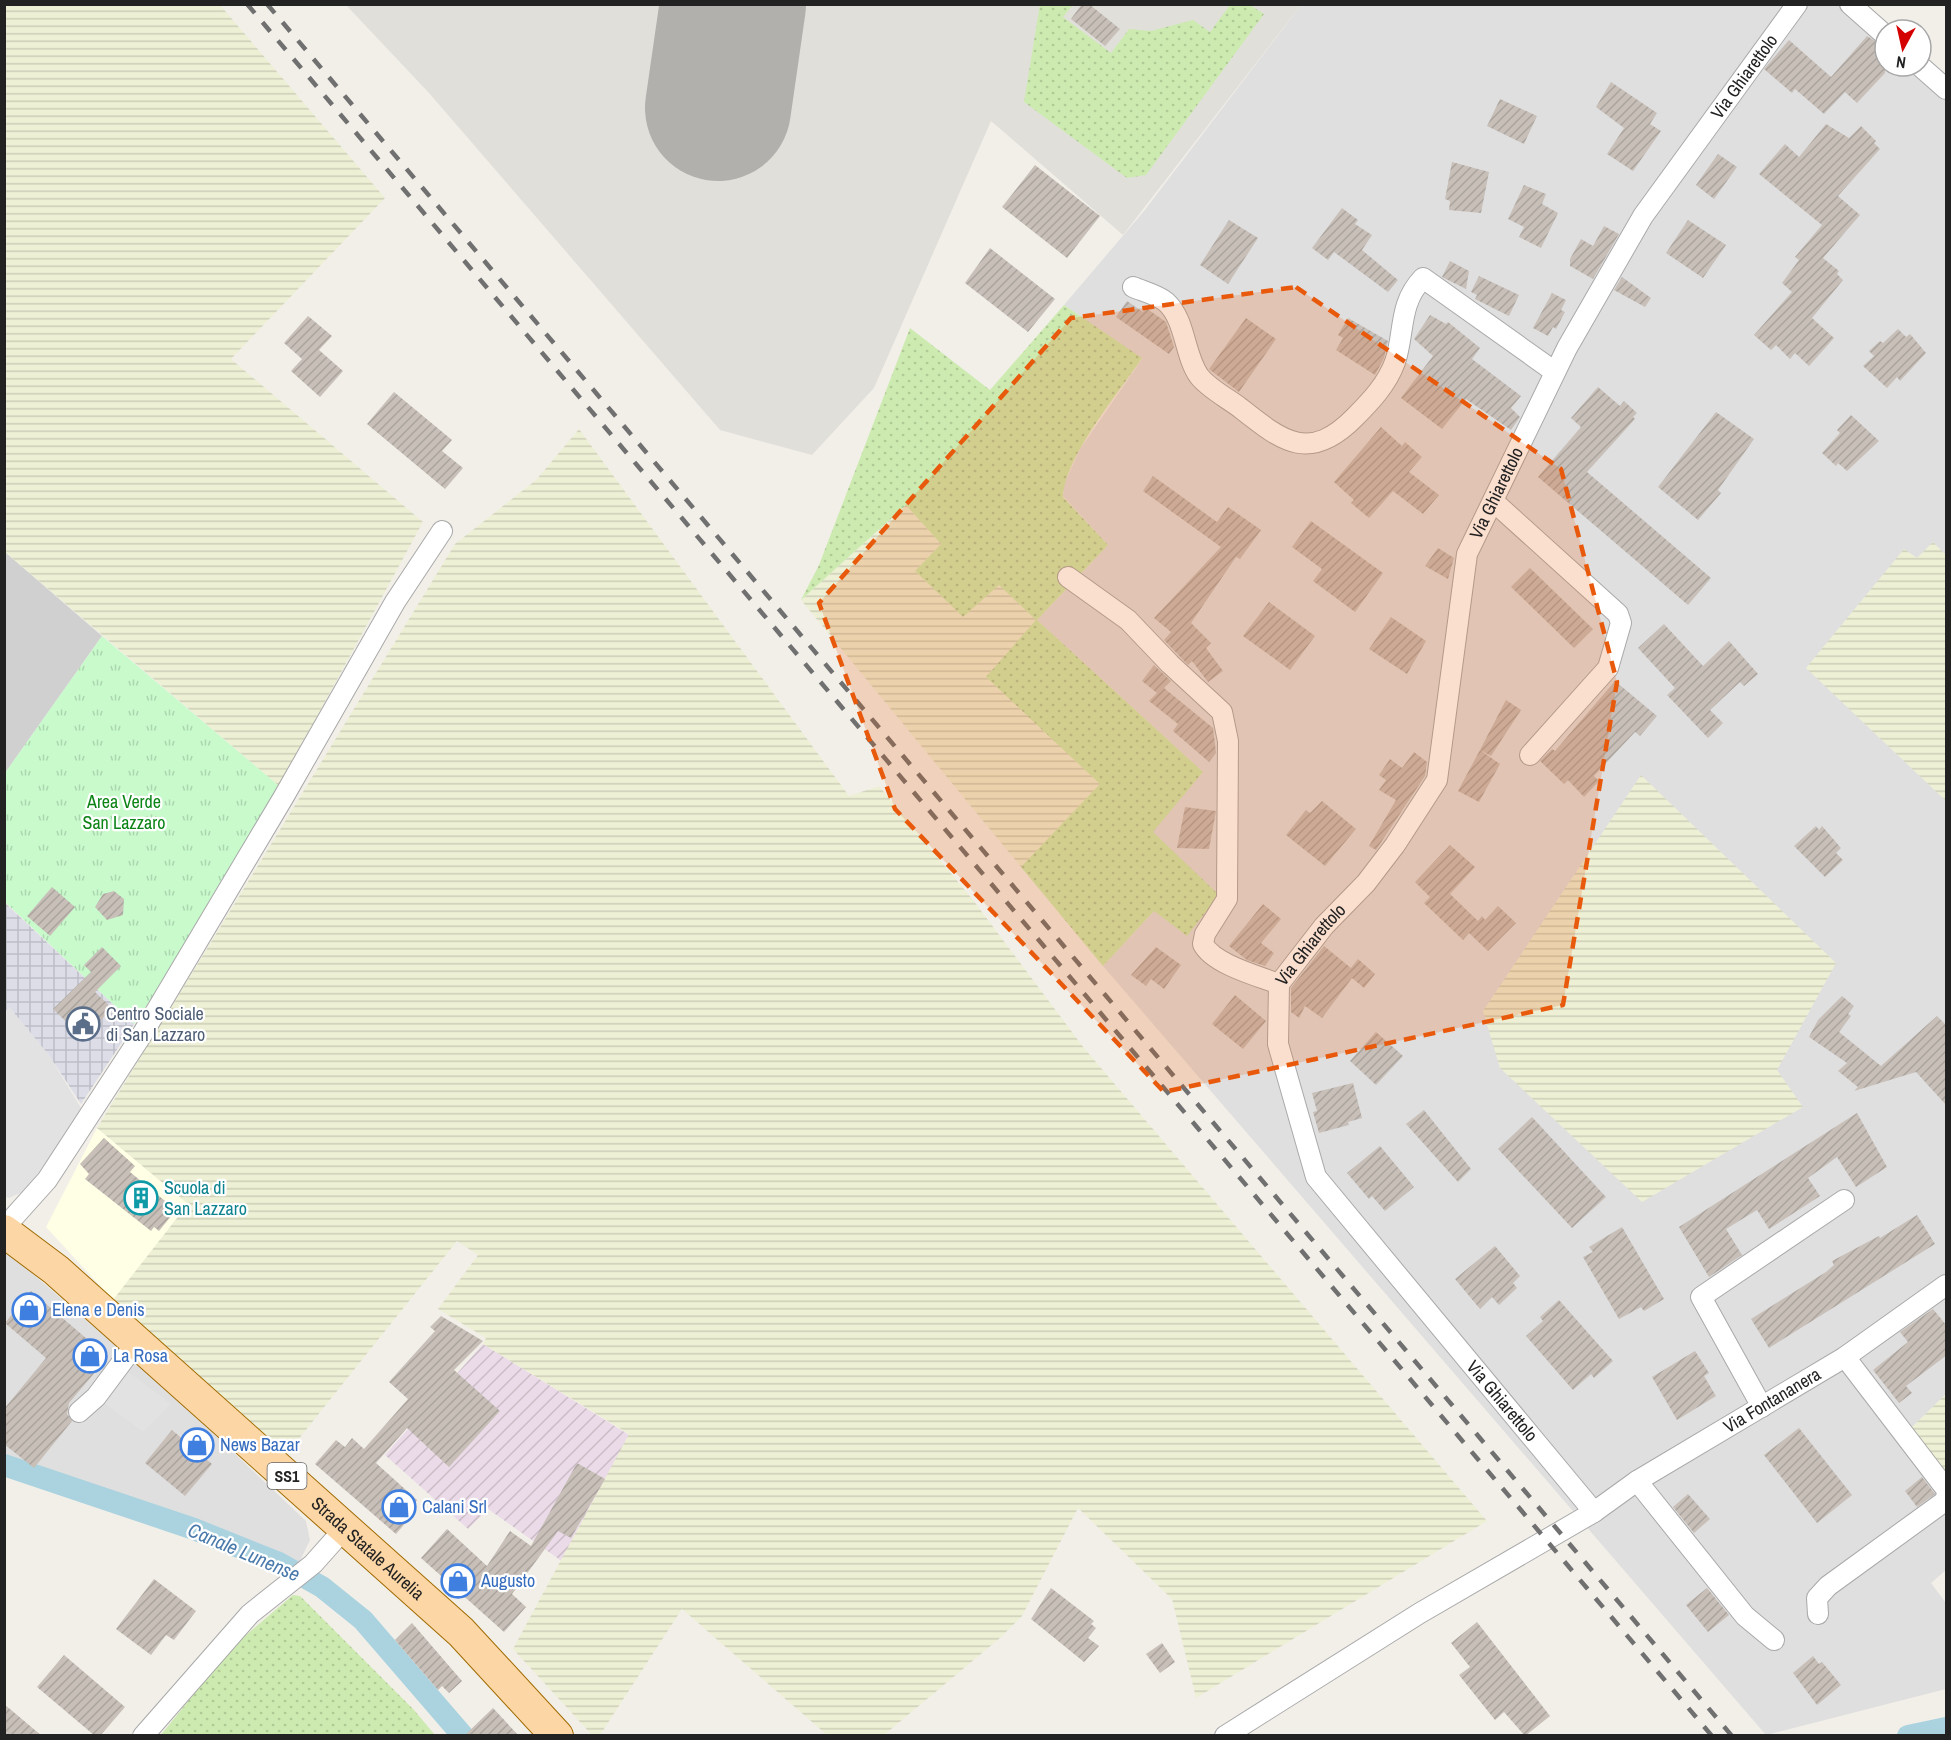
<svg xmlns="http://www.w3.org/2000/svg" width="1951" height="1740" viewBox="0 0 1951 1740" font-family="'Archivo Narrow',sans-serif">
<defs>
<pattern id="industrial-furrows" width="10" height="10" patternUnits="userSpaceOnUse" patternTransform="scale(1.5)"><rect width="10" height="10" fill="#ebdbe8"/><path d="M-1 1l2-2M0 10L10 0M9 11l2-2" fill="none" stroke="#c9bcc7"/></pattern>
<pattern id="farmland-rules" width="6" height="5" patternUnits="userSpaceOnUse" patternTransform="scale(1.5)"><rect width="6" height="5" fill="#eef0d5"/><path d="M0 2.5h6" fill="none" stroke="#ccceb7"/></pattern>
<pattern id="grass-dots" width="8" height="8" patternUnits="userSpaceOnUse" patternTransform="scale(1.5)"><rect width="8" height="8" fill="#cdebb0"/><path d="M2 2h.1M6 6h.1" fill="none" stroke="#b0c997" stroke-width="1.8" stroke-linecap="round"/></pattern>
<pattern id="park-tufts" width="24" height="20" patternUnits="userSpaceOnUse" patternTransform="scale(1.5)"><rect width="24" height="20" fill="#c8facc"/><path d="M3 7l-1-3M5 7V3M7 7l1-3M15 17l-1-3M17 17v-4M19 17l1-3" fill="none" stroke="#acd6af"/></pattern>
<pattern id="plaza-grid" width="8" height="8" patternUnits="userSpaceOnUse" patternTransform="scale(1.5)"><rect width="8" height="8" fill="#dddde8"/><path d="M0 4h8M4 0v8" fill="none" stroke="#bdbdc7"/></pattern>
<pattern id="building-hatch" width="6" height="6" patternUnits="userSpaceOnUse" patternTransform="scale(1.5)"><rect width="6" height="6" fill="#c7bfb8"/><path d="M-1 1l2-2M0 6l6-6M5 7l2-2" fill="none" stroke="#aba49e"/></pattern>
</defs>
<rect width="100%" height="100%" fill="#f2efe9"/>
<g fill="#e0dfdf">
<polygon points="1301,5 1867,5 1896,30 1885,30 1885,66 1921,66 1921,52 1946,74 1946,1394 1911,1429 1946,1472 1946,1570 1931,1583 1946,1603 1946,1689 1766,1735 1103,966 1154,911 1219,895 1152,832 1203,772 1037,620 1108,545 1063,496 1064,484 1080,449 1142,359 1064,305 1144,211"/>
<polygon points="4,1249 174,1396 306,1521 310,1540 298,1565 199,1525 5,1457"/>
</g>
<polygon fill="url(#industrial-furrows)" points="483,1344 629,1435 563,1562 488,1509 468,1529 385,1455"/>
<polygon fill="#ffffe5" points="97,1128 188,1204 113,1300 46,1227"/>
<polygon fill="#d0d0d0" points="5,552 102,636 5,773"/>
<polygon fill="#e1dfda" points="346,5 1301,5 1123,235 991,121 874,388 812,455 720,430 429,93"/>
<g fill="url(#farmland-rules)">
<polygon points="4,5 220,5 385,198 231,359 423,522 279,786 5,552"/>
<polygon points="579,429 849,796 879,786 973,900 1084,1048 1487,1521 1196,1698 1172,1599 1078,1508 1022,1616 1000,1638 884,1735 827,1735 682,1609 600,1735 592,1735 513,1649 629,1434 483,1344 486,1338 438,1309 478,1255 457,1241 285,1456 113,1300 188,1204 97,1128 455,544 536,480"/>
<polygon points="906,505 941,544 915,571 962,616 999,585 1037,620 986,677 1101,784 1021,867 801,600"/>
<polygon points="1933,542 1946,555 1946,801 1806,668 1904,549 1917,558"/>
<polygon points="1641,775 1836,963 1777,1070 1803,1107 1642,1202 1500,1068 1483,1011"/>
<polygon points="1946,1394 1946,1472 1910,1429"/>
</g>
<g fill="url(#grass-dots)">
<polygon points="1040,4 1073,5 1063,17 1111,53 1129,29 1151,31 1193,20 1210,32 1230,5 1250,5 1264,14 1146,175 1127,178 1024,102"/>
<path d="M1064,305L1142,358C1119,393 1065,456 1063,497L1108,545L1037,620L1203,772L1153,832L1219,895L1187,936L1154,911L1103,966L1021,867L1100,784L986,677L1036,620L999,585L963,617L915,571L941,544L906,505L801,600L819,565L910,328L990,390Z"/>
<polygon points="293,1595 300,1596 414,1710 435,1735 160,1736 232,1647"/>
</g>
<polygon fill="url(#park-tufts)" points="102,636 279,786 168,974 134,1024 5,902 5,773"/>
<g fill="#e2e2e2">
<polygon points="10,1008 48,1054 83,1111 25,1191 9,1198 5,1197 4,1011"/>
<polygon points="122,1367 171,1404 143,1432 96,1397"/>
</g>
<polygon fill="url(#plaza-grid)" points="4,902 134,1024 81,1104 48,1054 10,1008 5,1011"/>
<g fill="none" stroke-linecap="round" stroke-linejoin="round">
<g stroke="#aad3df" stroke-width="22">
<polyline points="4,1465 194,1529 279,1563 322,1587 363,1620 463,1736"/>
<polyline points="1908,1736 1946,1728"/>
</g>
<polyline stroke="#b1b0ac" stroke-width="146" points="718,108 733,4"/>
</g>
<g fill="url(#building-hatch)">
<polygon points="1082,4 1089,4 1120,29 1105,46 1071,19"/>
<polygon points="1867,36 1885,47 1885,73 1857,103 1845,92 1824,114 1795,89 1792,93 1764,69 1789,40 1831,77"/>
<polygon points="1611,82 1657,113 1650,124 1661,131 1633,171 1607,154 1624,128 1596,107"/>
<polygon points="1500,99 1537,116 1524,144 1487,126"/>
<polygon points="1826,124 1849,138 1861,126 1876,141 1874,143 1880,149 1838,196 1860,215 1823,258 1839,271 1837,274 1843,280 1812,318 1834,338 1809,366 1795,353 1790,359 1776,345 1771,350 1754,335 1792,292 1782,283 1799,260 1795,257 1822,225 1759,174 1785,144 1799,157"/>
<polygon points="1718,154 1737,167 1714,199 1696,185"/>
<polygon points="1452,162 1489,172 1481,213 1449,210 1450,201 1445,199"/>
<polygon points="1035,165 1100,216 1067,258 1002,207"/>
<polygon points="1524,185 1546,194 1542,204 1558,213 1541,248 1519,237 1524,227 1508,219"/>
<polygon points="1342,208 1358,220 1355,224 1372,235 1362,250 1398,280 1388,292 1334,252 1328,260 1312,248"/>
<polygon points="1229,220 1258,238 1228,284 1200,265"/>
<polygon points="1688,220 1726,245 1703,278 1666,253"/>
<polygon points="1604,226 1619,234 1593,279 1570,266 1570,259 1581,239 1593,246"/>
<polygon points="990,248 1055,299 1028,332 965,283"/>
<polygon points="1450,261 1469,271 1466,289 1442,277"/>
<polygon points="1479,276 1519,295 1509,316 1475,299 1477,295 1471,292"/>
<polygon points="1622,277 1651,298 1645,307 1614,290"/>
<polygon points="1552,293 1566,300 1561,310 1565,312 1556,329 1553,327 1548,336 1533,328"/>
<polygon points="1127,301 1143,312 1146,308 1166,322 1174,347 1169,354 1116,317"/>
<polygon points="1430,315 1446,324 1448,322 1480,348 1472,359 1521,396 1511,408 1520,417 1511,430 1466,399 1442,429 1401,398 1433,356 1414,339"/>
<polygon points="308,316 332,336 319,350 343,371 320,397 291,371 302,359 284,343"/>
<polygon points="1246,318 1276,339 1239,392 1209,369"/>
<polygon points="1348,318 1388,341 1384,358 1375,375 1336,350 1343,338 1338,335"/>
<polygon points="1898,329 1906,337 1910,334 1926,353 1900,381 1897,377 1887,388 1863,366 1874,356 1869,351 1880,341 1883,343"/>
<polygon points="1598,387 1620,406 1624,401 1637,413 1633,417 1635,419 1587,472 1711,578 1688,605 1538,477 1581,427 1571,418"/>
<polygon points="394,392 452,440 442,451 463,468 445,489 367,424"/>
<polygon points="1716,412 1754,439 1718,490 1721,493 1698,520 1658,487"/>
<polygon points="1851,415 1879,441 1847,471 1838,463 1836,466 1822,453 1840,433 1837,430"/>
<polygon points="1381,427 1402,446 1405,442 1422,457 1409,472 1439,495 1423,514 1393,491 1369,518 1351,503 1354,500 1334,482"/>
<polygon points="1153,476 1217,522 1228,507 1261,530 1240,559 1236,557 1191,623 1211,643 1206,648 1223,671 1208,682 1192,661 1188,665 1164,640 1171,632 1154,618 1221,547 1143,491"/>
<polygon points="1311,521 1383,573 1355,612 1313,581 1322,569 1292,547"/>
<polygon points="1438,548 1454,558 1448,579 1425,566"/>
<polygon points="1530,568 1593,629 1574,648 1511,587"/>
<polygon points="1269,602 1315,636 1290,670 1243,636"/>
<polygon points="1391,617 1426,641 1407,674 1369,649"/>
<polygon points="1664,624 1703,666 1729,641 1758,674 1744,686 1740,682 1710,710 1723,723 1708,738 1667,695 1675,688 1638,648"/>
<polygon points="1154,665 1171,681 1164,688 1213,728 1216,753 1209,762 1173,731 1178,724 1149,701 1157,693 1142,681"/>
<polygon points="1615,681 1657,716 1640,736 1635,732 1594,776 1599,781 1584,797 1568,780 1564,784 1540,761 1552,749 1555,751"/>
<polygon points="1506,700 1521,710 1491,756 1480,750"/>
<polygon points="1480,750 1500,764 1479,802 1458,791"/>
<polygon points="1414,752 1427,762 1425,776 1376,850 1369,846 1396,800 1379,790 1386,780 1379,775 1390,759 1402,768"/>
<polygon points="1322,801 1356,829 1325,866 1286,835 1306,810 1310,813"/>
<polygon points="1185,807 1216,811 1209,849 1177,848"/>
<polygon points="1816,826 1819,830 1822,826 1841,848 1836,853 1843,860 1825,877 1794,846"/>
<polygon points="1450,845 1475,867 1450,894 1478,921 1482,916 1485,920 1498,906 1516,923 1488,951 1469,933 1463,940 1424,903 1430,897 1415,882"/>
<polygon points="52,887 75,907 50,936 27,916"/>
<polygon points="114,891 124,899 123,915 107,920 95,907 103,894"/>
<polygon points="1263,904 1281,919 1261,943 1274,953 1265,966 1247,960 1229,946"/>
<polygon points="1324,946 1351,968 1358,959 1375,974 1364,988 1352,978 1322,1018 1305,1006 1299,1018 1291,1012 1291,988"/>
<polygon points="102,947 121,966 95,992 112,1008 84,1039 53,1009 91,972 84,965"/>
<polygon points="1156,947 1181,965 1164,989 1151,979 1146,986 1131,975"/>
<polygon points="1235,995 1266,1021 1243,1049 1212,1024"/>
<polygon points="1842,996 1854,1006 1848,1014 1851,1016 1839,1032 1881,1066 1937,1016 1947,1026 1947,1106 1916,1072 1854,1091 1858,1087 1838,1071 1847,1063 1809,1037 1818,1020"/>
<polygon points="1376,1032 1403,1056 1376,1085 1350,1061"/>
<polygon points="1353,1083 1362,1118 1348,1122 1349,1125 1319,1133 1313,1112 1317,1111 1312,1093"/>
<polygon points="1424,1110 1471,1169 1458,1182 1406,1124"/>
<polygon points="1857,1113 1887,1167 1856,1187 1837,1157 1808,1178 1820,1196 1769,1229 1757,1210 1726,1229 1742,1255 1709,1277 1679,1227"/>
<polygon points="1532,1117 1606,1197 1572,1228 1498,1149"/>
<polygon points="104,1138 135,1166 130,1172 176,1210 159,1231 154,1227 151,1231 85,1179 89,1174 80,1164"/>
<polygon points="1380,1146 1414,1187 1385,1211 1372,1196 1369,1199 1347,1173"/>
<polygon points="1917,1215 1935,1244 1769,1348 1751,1319 1826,1272 1834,1265 1832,1261 1879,1236 1880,1238"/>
<polygon points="1622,1227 1664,1299 1644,1311 1641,1307 1619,1319 1583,1257 1593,1252 1589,1247"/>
<polygon points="1495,1246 1520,1276 1513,1283 1517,1288 1499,1305 1492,1297 1480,1309 1455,1279"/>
<polygon points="31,1291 108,1357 69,1403 67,1414 72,1421 34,1468 4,1444 4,1409 46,1358 5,1323"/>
<polygon points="1559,1300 1613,1361 1594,1378 1591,1374 1573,1390 1526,1336 1543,1321 1540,1317"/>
<polygon points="1933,1309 1947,1326 1947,1355 1906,1386 1912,1393 1899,1403 1873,1370 1908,1342 1900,1332"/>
<polygon points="441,1316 483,1341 454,1370 500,1411 449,1467 407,1428 376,1463 417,1500 411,1507 415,1512 396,1534 315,1464 336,1440 345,1447 352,1438 364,1449 408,1399 389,1382 435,1331 430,1327"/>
<polygon points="1695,1351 1709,1373 1704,1376 1716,1396 1677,1420 1652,1377"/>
<polygon points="1799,1428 1852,1495 1817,1523 1764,1455"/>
<polygon points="172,1430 212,1464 185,1496 145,1463"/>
<polygon points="577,1463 605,1479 571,1538 558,1531 512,1594 526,1607 504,1632 421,1558 447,1529 487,1566 510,1531 531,1546"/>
<polygon points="1922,1477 1935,1494 1917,1507 1905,1491"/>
<polygon points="1688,1494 1710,1519 1694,1533 1673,1507"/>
<polygon points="154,1579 196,1611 174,1640 166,1635 151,1655 116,1629"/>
<polygon points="1051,1588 1094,1621 1091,1624 1096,1628 1088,1638 1099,1646 1084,1662 1031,1619"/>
<polygon points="1707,1588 1729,1615 1708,1632 1686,1605"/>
<polygon points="1477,1622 1550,1716 1525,1736 1504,1712 1495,1720 1459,1675 1470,1667 1451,1643"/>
<polygon points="412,1623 462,1681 449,1693 442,1686 438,1690 395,1640"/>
<polygon points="1162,1643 1175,1662 1160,1673 1146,1654"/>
<polygon points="64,1655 125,1707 100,1736 95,1736 37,1687"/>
<polygon points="1813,1656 1819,1664 1822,1662 1841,1685 1817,1705 1793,1673"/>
<polygon points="4,1704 42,1736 4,1736"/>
<polygon points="493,1708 519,1736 464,1736"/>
</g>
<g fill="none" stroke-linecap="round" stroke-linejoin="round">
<g stroke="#a9a9a9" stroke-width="22">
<g id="minor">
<polyline points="1850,4 1885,35"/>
<polyline points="1920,66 1946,89"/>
<path d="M1133,287C1142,291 1158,295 1166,302C1186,320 1184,355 1199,376C1208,388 1227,398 1239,407C1282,441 1309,464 1355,417C1371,401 1387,384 1395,362C1405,333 1398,304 1423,278L1555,372"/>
<polyline points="1493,501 1618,614 1621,623 1608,668 1530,755"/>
<path d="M1068,577L1128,620L1170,664L1222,712L1228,741L1227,899L1205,934L1203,944C1213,964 1258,976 1279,984"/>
<polyline points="4,1228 47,1180 143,1033 283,798 395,602 442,531"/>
<polyline points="1845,1357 1946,1489"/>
<polyline points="1762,1407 1701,1297 1844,1200"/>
<polyline points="79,1412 96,1397 137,1342"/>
<polyline points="1637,1481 1745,1616 1774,1640"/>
<path id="s1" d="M1594,1512L1316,1177L1278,1044L1279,984L1324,926L1366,883L1395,845L1437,780L1467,554L1567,348L1643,216L1797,4"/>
<polyline points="1818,1614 1817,1598 1828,1586 1945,1501 1946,1497"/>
<polyline points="143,1736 250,1614 313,1564 345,1528"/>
<path id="s2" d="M1225,1736L1420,1613L1594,1512L1637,1481L1845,1357L1946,1285"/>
</g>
</g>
<g stroke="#a06b00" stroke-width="34">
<g id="primary">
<path id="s3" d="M4,1231L56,1270L461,1632L557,1736"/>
</g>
</g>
<use href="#minor" stroke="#fff" stroke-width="20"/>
<use href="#primary" stroke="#fcd6a4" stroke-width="32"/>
<g stroke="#707070" stroke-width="4.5" stroke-dasharray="12 12" stroke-linecap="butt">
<polyline points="247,4 1712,1736"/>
<polyline points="267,4 1732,1736"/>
</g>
</g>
<path fill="#e8590c" fill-opacity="0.2" stroke="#e8590c" stroke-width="4.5" stroke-dasharray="12 8" stroke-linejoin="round" d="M1296,287L1561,469L1617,682L1563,1005L1164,1092L895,809L819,603L1071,318Z"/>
<defs>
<g id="civic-ring" transform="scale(1.725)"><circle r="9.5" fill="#fff" stroke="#5c6f8a" stroke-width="1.5"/><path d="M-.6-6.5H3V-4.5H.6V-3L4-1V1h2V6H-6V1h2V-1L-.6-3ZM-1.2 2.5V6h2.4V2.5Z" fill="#5c6f8a"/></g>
<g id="building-ring" transform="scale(1.725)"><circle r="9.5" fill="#fff" stroke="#0f9aa8" stroke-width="1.5"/><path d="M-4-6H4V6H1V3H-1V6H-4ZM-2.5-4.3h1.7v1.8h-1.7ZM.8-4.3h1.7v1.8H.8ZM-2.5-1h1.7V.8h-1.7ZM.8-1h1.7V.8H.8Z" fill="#0f9aa8"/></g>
<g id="shop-ring" transform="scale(1.725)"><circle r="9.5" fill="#fff" stroke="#3f7fe0" stroke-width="1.5"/><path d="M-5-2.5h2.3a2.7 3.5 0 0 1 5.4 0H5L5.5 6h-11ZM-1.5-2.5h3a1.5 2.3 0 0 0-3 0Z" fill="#3f7fe0"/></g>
</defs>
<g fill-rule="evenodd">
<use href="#civic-ring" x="83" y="1024"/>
<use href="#building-ring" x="141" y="1198"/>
<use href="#shop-ring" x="29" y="1310"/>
<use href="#shop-ring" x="90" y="1356"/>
<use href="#shop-ring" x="197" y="1445"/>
<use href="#shop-ring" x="399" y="1507"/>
<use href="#shop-ring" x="458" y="1581"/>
</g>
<g text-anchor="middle" stroke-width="4.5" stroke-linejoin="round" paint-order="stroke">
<rect fill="#fff" stroke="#646464" stroke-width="1.5" x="267.5" y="1463" width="39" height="26" rx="4.5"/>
<g font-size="16" font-weight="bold" fill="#222">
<text x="287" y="1482">SS1</text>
</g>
<g font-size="18" fill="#222" stroke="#fff">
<text dy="6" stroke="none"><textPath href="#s1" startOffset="1674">Via Ghiarettolo</textPath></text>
<text dy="6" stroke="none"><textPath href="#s1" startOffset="1188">Via Ghiarettolo</textPath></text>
<text dy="6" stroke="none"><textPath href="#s1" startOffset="684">Via Ghiarettolo</textPath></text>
<text transform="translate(1502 1401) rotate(50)" y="6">Via Ghiarettolo</text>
<text dy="6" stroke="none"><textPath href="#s2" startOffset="642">Via Fontananera</textPath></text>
<text dy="6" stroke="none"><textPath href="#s3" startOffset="483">Strada Statale Aurelia</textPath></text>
</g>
<g font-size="18" fill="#0c8416" stroke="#fff">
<text x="124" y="808">Area Verde<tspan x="124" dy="21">San Lazzaro</tspan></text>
</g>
<g font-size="18" fill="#4e5e75" stroke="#fff" text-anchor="start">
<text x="106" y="1020">Centro Sociale<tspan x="106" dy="21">di San Lazzaro</tspan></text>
</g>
<g font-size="18" fill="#0d838f" stroke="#fff" text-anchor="start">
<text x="164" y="1194">Scuola di<tspan x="164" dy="21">San Lazzaro</tspan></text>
</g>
<g font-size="18" fill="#366cbe" stroke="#fff" text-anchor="start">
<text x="52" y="1316">Elena e Denis</text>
<text x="113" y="1362">La Rosa</text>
<text x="220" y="1451">News Bazar</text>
<text x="422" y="1513">Calani Srl</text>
<text x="481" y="1587">Augusto</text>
</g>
<g font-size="20" font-style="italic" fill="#4a7aab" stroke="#fff">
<text transform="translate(244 1552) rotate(23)" y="7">Canale Lunense</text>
</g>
</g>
<rect width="1951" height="1740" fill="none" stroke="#222222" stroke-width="12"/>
<g transform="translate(1903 48) rotate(188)"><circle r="28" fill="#ffffff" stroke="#a7a7a7" stroke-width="1.5"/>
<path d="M0-4.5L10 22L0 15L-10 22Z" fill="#d40000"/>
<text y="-9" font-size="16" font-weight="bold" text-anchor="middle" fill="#222222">N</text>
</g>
</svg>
